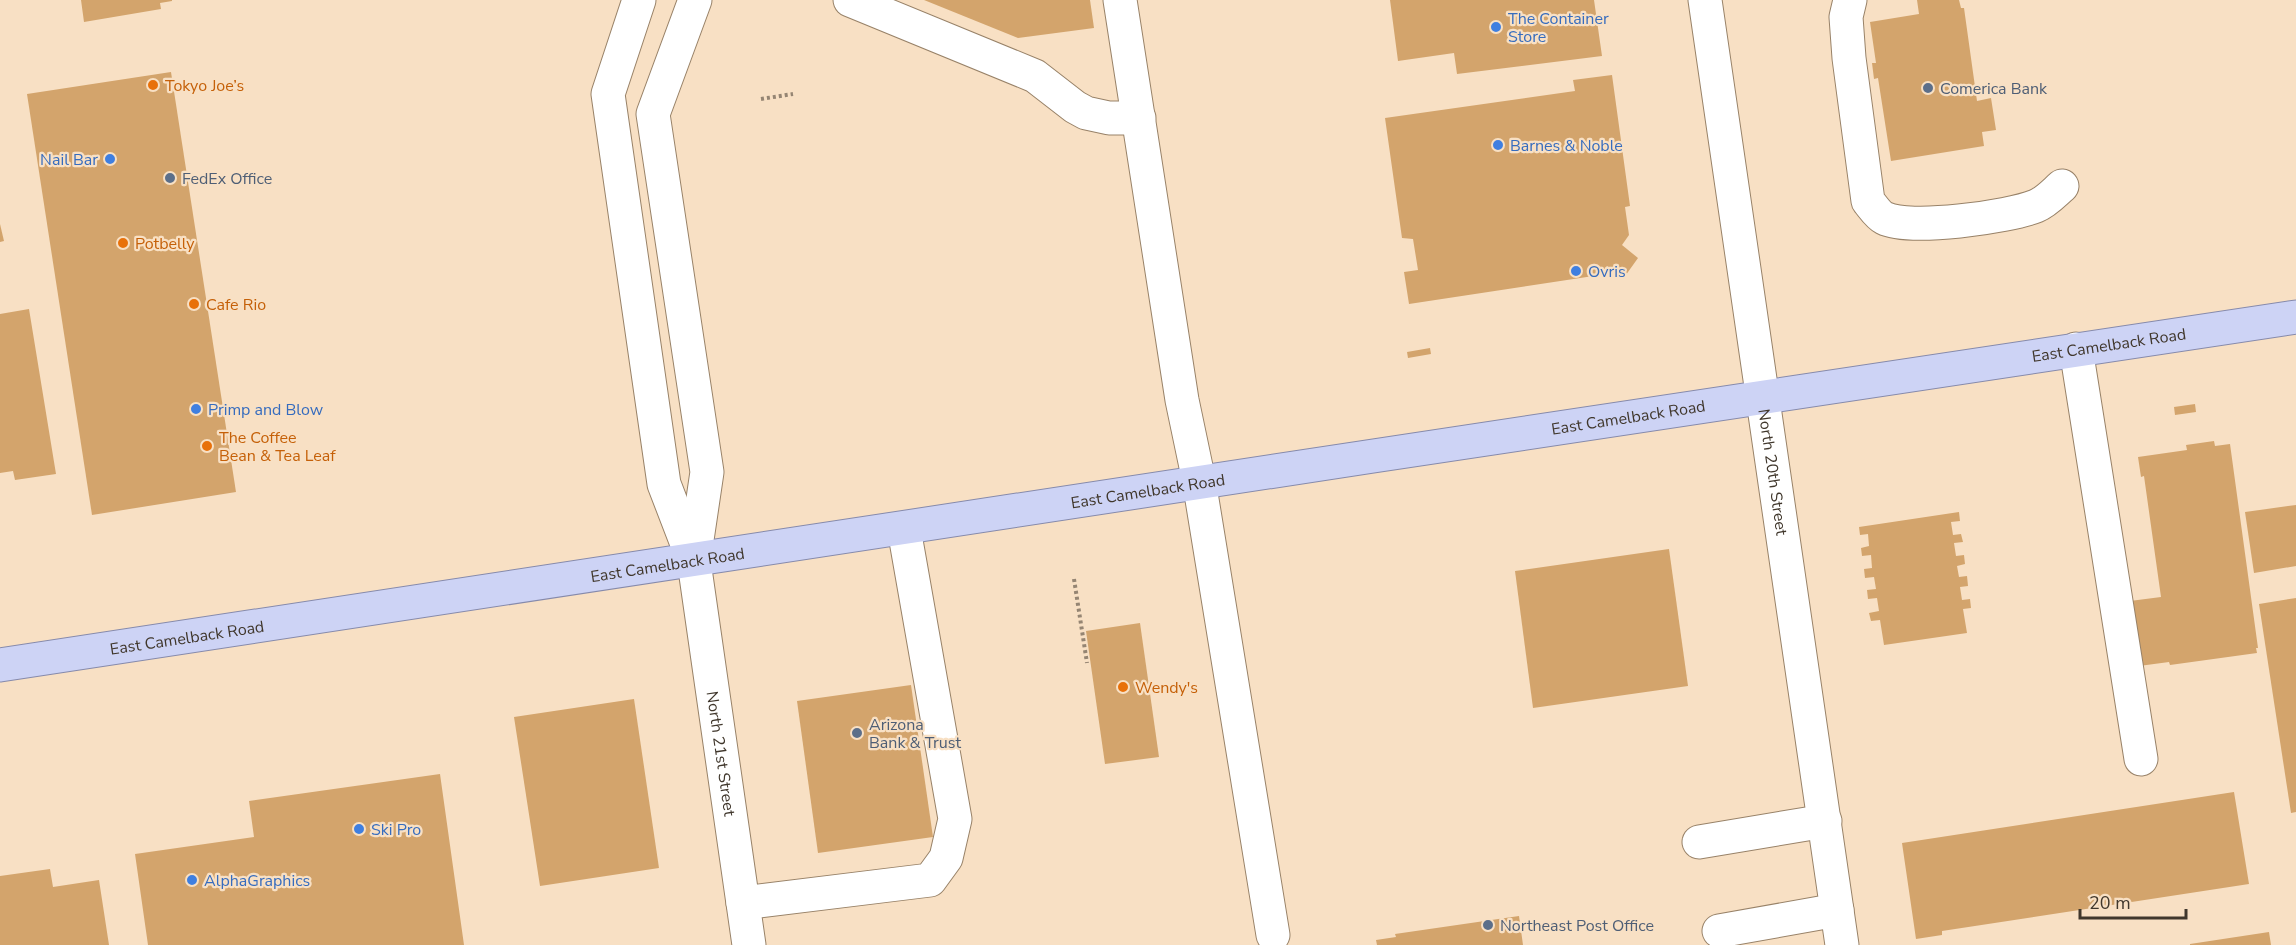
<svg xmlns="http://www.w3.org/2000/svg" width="2296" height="945" viewBox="0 0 2296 945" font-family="'Nunito Sans',sans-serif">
<rect width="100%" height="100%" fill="#f8e0c4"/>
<g fill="#d3a46c">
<polygon points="81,0 172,0 172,1 160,3 161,9 84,22"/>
<polygon points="924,0 1090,0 1094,28 1018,38"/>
<polygon points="1390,0 1594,0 1602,56 1457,74 1454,53 1398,61"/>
<polygon points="1917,0 1959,0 1961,8 1964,8 1977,101 1991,98 1996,130 1982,132 1984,146 1891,161 1878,78 1874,79 1872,63 1876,63 1870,22 1919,14"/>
<polygon points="171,72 236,492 92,515 27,94"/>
<polygon points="1612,75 1630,206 1625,207 1629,235 1622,245 1638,258 1623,279 1607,266 1600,275 1409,304 1404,272 1418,270 1413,239 1402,238 1385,118 1575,91 1573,80"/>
<polygon points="0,224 4,241 0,242"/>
<polygon points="29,309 56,474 15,480 13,471 0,473 0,314"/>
<polygon points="1430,348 1431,354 1408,358 1407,352"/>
<polygon points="2195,404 2196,412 2175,415 2174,407"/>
<polygon points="2214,441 2215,446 2230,444 2258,648 2256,648 2257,653 2170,665 2169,662 2139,666 2130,601 2161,597 2144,476 2141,477 2138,457 2187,450 2186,445"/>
<polygon points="2296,505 2296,566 2254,573 2245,512"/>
<polygon points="1959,512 1960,521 1951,522 1953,535 1961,534 1963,542 1954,543 1956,556 1964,555 1965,564 1957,566 1959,577 1967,576 1968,586 1960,587 1962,600 1970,599 1971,608 1963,609 1967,633 1884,645 1880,620 1871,621 1869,613 1879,611 1877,598 1868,599 1867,590 1876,589 1874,577 1865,578 1864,569 1872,568 1871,555 1862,556 1861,548 1869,546 1868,534 1860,535 1859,527"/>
<polygon points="1669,549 1688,686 1533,708 1515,571"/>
<polygon points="2296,598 2296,812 2291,813 2259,604"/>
<polygon points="1140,623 1159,757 1105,764 1086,631"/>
<polygon points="911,685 933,837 818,853 797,701"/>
<polygon points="634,699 659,868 540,886 514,717"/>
<polygon points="440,774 464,945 148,945 135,854 254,837 249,801"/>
<polygon points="2234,792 2249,884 1942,931 1942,935 1916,939 1902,843"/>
<polygon points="50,869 53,887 99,880 109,945 0,945 0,876"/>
<polygon points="1519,916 1523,945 1377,945 1376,940 1396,937 1395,934"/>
<polygon points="2269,932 2271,945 2190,945 2190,944"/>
</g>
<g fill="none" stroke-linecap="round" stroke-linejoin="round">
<g stroke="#988268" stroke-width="35">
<g id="minor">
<path id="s1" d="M639,0L608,94L664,484L694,562L749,945"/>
<polyline points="850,0 1035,76 1075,107 1086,113 1109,118 1139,118"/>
<polyline points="1120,0 1182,400 1199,481 1273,935"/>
<path id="s2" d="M1705,0L1842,945"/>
<path d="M1850,0L1846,17L1849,58L1868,201C1873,207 1878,215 1884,218C1909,231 2009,217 2036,206C2046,202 2054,193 2062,186"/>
<polyline points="2076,349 2141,759"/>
<polyline points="694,560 707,472 653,114 695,0"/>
<polyline points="1699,842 1825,821"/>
<polyline points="743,903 930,880 946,858 955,819 904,529"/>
<polyline points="1719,931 1837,910"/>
</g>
</g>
<g stroke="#868aab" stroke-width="35">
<g id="major">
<path id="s3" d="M0,665C766,552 1530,429 2296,317"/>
</g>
</g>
<g stroke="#958573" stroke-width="4" stroke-dasharray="3 3" stroke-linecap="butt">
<polyline points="761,99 793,94"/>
<polyline points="1074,579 1087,663"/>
</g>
<use href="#minor" stroke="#fff" stroke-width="33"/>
<use href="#major" stroke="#cdd3f5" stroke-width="33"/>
</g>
<g fill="#3f7fe0" stroke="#f8e0c4" stroke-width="2">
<circle cx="1496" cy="27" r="6"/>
<circle cx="1498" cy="145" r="6"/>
<circle cx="110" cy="159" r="6"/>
<circle cx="1576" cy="271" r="6"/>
<circle cx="196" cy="409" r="6"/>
<circle cx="359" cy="829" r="6"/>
<circle cx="192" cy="880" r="6"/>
</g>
<g fill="#e8710a" stroke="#f8e0c4" stroke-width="2">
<circle cx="153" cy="85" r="6"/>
<circle cx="123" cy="243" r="6"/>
<circle cx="194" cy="304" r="6"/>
<circle cx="207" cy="446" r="6"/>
<circle cx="1123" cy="687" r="6"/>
</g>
<g fill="#5c6f8a" stroke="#f8e0c4" stroke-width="2">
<circle cx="1928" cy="88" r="6"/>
<circle cx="170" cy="178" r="6"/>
<circle cx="857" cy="733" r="6"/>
<circle cx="1488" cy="925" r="6"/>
</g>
<g text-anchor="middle" stroke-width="4.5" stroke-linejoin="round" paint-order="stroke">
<g font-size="16" fill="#366cbe" stroke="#f8e0c4" text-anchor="start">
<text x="1508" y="24">The Container<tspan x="1508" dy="18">Store</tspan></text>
<text x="1510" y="151">Barnes &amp; Noble</text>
<text x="98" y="165" text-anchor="end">Nail Bar</text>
<text x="1588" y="277">Ovris</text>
<text x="208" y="415">Primp and Blow</text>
<text x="371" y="835">Ski Pro</text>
<text x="204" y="886">AlphaGraphics</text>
</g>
<g font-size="16" fill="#c56008" stroke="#f8e0c4" text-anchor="start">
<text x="165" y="91">Tokyo Joe’s</text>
<text x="135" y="249">Potbelly</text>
<text x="206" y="310">Cafe Rio</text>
<text x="219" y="443">The Coffee<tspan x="219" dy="18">Bean &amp; Tea Leaf</tspan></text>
<text x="1135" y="693">Wendy's</text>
</g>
<g font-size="16" fill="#4e5e75" stroke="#f8e0c4" text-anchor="start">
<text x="1940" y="94">Comerica Bank</text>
<text x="182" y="184">FedEx Office</text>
<text x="869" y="730">Arizona<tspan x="869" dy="18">Bank &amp; Trust</tspan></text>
<text x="1500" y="931">Northeast Post Office</text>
</g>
<g font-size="16" fill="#40372c" stroke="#f8e0c4">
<text dy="6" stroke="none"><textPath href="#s3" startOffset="2133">East Camelback Road</textPath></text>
<text dy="6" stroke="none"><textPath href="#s3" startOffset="1647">East Camelback Road</textPath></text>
<text dy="6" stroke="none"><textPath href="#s2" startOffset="477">North 20th Street</textPath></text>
<text dy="6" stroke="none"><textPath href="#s3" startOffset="1161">East Camelback Road</textPath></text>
<text dy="6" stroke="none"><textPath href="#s3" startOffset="675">East Camelback Road</textPath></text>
<text dy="6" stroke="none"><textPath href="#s3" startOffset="189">East Camelback Road</textPath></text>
<text dy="6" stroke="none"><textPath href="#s1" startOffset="770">North 21st Street</textPath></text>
</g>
</g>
<path d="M2080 909v9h106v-9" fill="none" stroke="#40372c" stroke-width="3"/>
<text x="2089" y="909" font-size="18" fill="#40372c" stroke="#f8e0c4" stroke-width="4.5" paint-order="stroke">20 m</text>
</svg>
